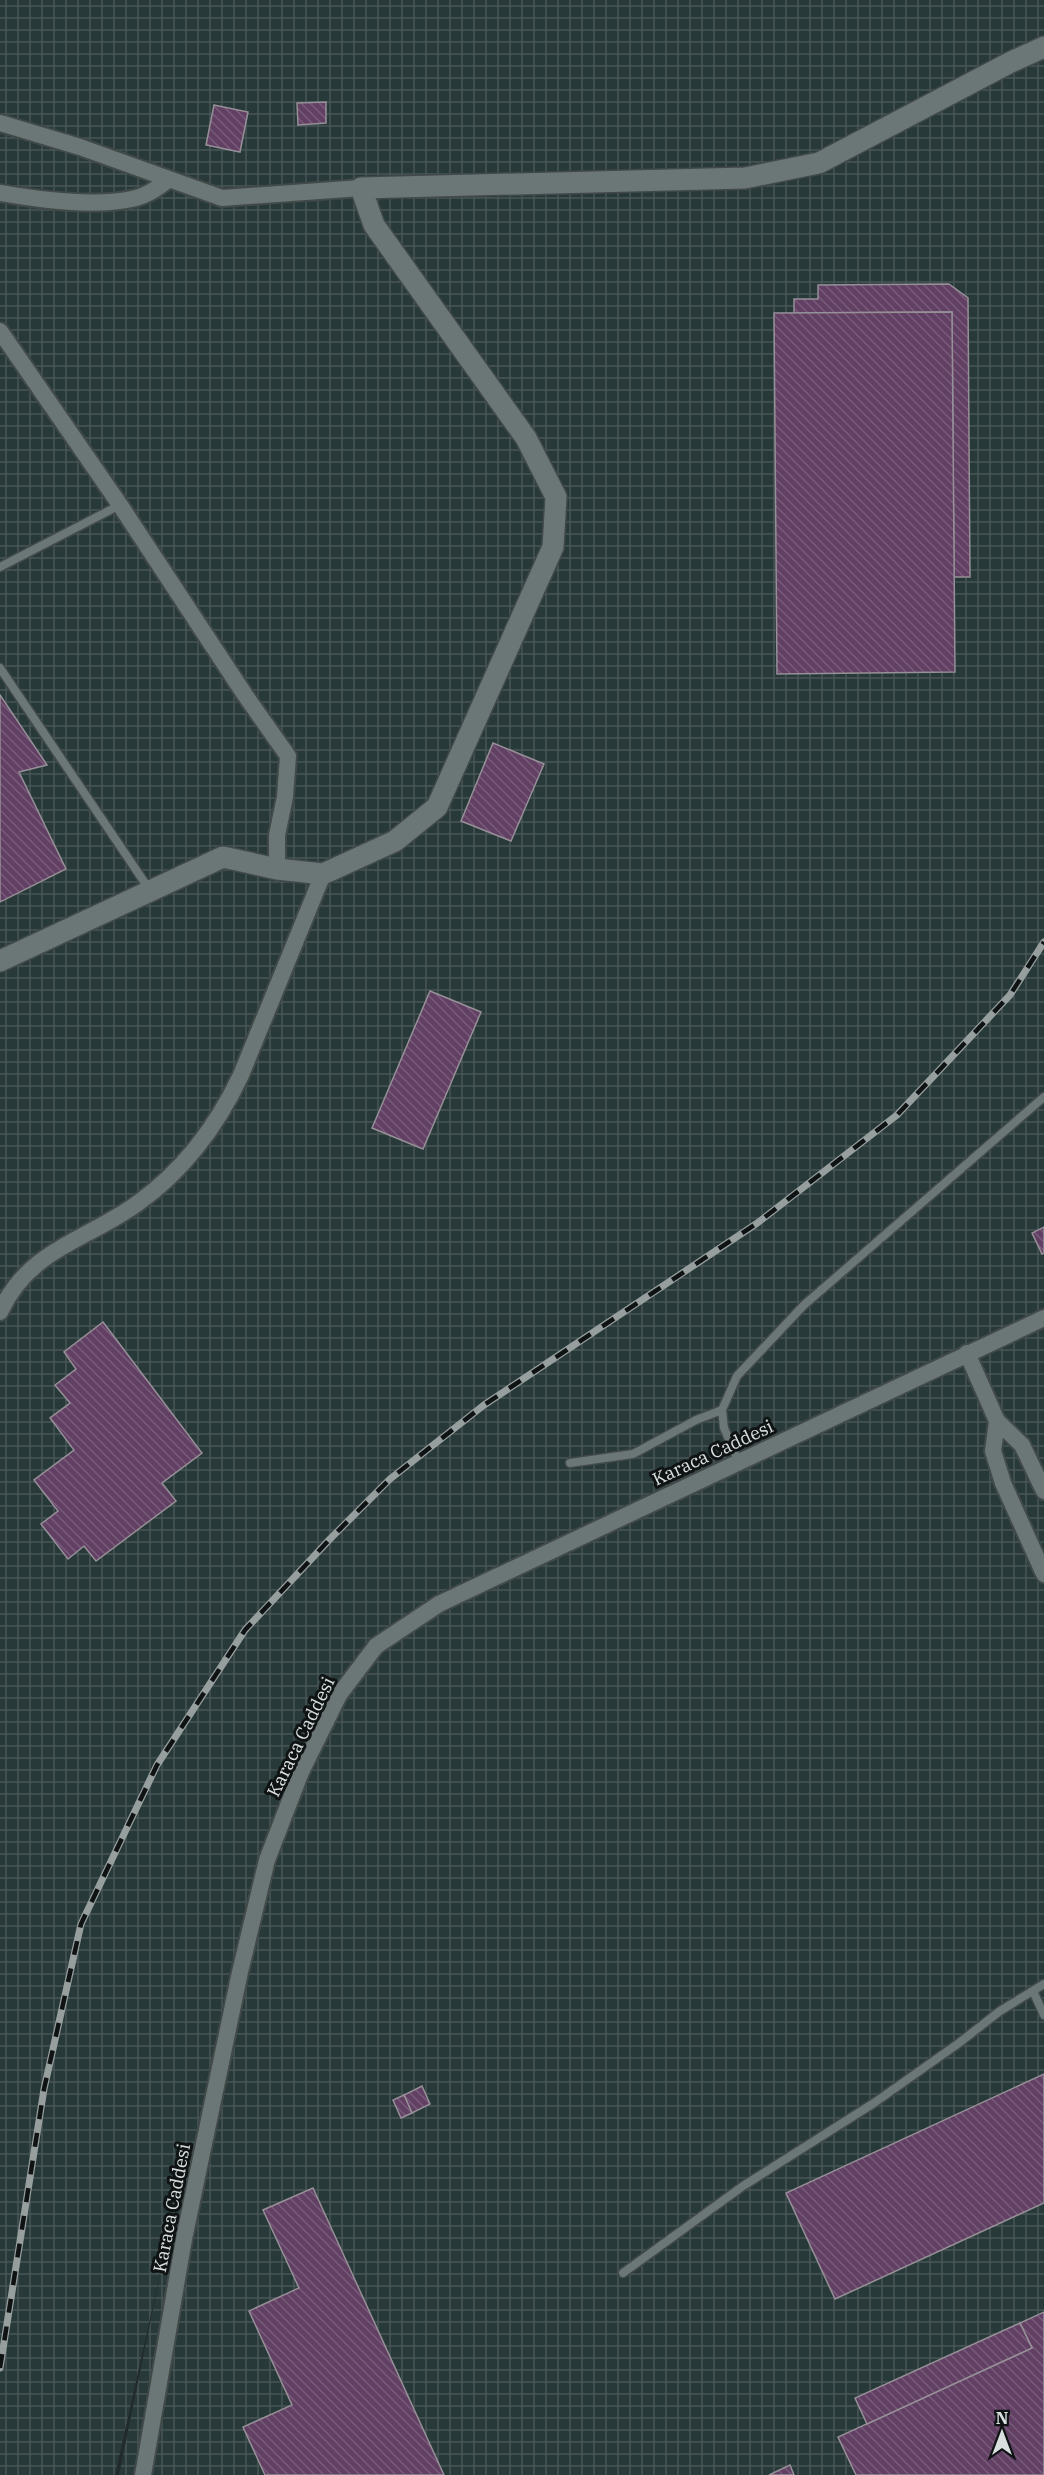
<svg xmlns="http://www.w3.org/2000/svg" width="1044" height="2475" viewBox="0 0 1044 2475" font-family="'IBM Plex Serif',serif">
<defs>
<pattern id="industrial-grid" width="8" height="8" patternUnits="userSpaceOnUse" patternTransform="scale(1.5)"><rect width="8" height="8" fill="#28393a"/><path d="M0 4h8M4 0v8" fill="none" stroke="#475556"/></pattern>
<pattern id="building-back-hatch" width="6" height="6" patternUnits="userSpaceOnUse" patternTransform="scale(1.5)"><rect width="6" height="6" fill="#624064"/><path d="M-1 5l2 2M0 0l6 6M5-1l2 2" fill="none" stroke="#785b7a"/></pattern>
</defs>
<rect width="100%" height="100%" fill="#222b2c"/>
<polygon fill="url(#industrial-grid)" points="0,0 1044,0 1044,2475 119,2475 162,2265 115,2475 0,2475"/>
<g fill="url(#building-back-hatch)" stroke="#969097" stroke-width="1.5">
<polygon points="326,102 326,123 298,125 297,103"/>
<polygon points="214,105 248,112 240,152 206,145"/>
<polygon points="949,284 968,298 970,577 954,577 952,312 794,313 794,299 818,299 818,285"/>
<polygon points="952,312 955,672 777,674 774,313"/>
<polygon points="0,695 47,765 19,772 66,869 0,902"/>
<polygon points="493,743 544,764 511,841 461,821"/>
<polygon points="430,991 481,1012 423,1149 372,1128"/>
<polygon points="1044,1227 1044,1253 1042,1254 1032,1233"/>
<polygon points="103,1322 202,1453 162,1483 176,1501 96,1561 84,1546 68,1559 41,1524 58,1511 34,1480 74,1450 50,1418 70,1403 55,1385 76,1369 64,1352"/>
<polygon points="1044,2074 1044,2203 835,2299 786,2193"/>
<polygon points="422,2086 430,2104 412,2113 404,2095"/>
<polygon points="404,2095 412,2113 401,2118 393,2100"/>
<polygon points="313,2188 444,2475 265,2475 243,2427 292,2405 249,2311 299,2288 263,2210"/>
<polygon points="1044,2312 1044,2475 856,2475 838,2437 1032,2348 1020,2323"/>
<polygon points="1020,2323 1032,2348 867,2424 855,2398"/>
<polygon points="790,2465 794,2475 769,2475"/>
</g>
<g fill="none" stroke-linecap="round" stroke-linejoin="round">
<g stroke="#414949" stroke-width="11">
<g id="service">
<polyline points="0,567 120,505"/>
<polyline points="0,668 149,889"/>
<polyline points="739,1462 724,1428 722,1410 737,1376 804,1305 1044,1097"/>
<polyline points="570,1463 633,1454 696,1420 722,1410"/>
<polyline points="1033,1991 1044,2015"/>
<polyline points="623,2273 743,2186 874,2103 959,2043 1000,2011 1044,1984"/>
</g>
</g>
<g stroke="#414949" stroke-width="20">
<g id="minor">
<polyline points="0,123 80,147 222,198 361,188"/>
<path d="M0,193C40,200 96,208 136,198C148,195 158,188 168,180"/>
<polyline points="0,331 120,505 245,695 288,756 285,797 277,835 277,869"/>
<path d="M0,1312C30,1248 86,1241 138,1203C184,1170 217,1126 241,1075L323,874"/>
<polyline points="967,1353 997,1421 1022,1445 1044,1491"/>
<polyline points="997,1421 993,1451 1003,1483 1044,1574"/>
<polyline points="143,2475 184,2239 240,1972 267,1860 301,1772 339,1695 376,1646 439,1604 1044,1318"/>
</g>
</g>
<g stroke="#414949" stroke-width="24">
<polyline id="tertiary" points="0,961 223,857 277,869 323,874 395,841 437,807 553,547 556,497 526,438 374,225 361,188 745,178 819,163 1011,62 1044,47"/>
</g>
<use href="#service" stroke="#6b7676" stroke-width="8"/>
<use href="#minor" stroke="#6b7676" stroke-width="16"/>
<use href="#tertiary" stroke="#6b7676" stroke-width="21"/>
<g stroke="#979e9e" stroke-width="7">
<polyline id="rail" points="0,2368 44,2089 81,1924 157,1765 245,1630 330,1539 390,1479 484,1405 756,1224 897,1115 1010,995 1044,942"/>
</g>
<use href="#rail" stroke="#0f1313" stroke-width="4.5" stroke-dasharray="14" stroke-linecap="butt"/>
</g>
<g text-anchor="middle" stroke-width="6" stroke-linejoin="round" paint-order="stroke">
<g font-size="18" fill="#dae0e0" stroke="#0f1313">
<text transform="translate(713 1453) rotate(-25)" y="6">Karaca Caddesi</text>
<text transform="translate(301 1737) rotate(-64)" y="6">Karaca Caddesi</text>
<text transform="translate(172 2208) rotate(-79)" y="6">Karaca Caddesi</text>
</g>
</g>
<g transform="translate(1002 2433)" stroke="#0f1313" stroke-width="4.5" paint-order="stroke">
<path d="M0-4.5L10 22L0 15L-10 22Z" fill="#dae0e0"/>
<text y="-9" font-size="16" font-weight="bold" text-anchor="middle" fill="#dae0e0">N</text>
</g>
</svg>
